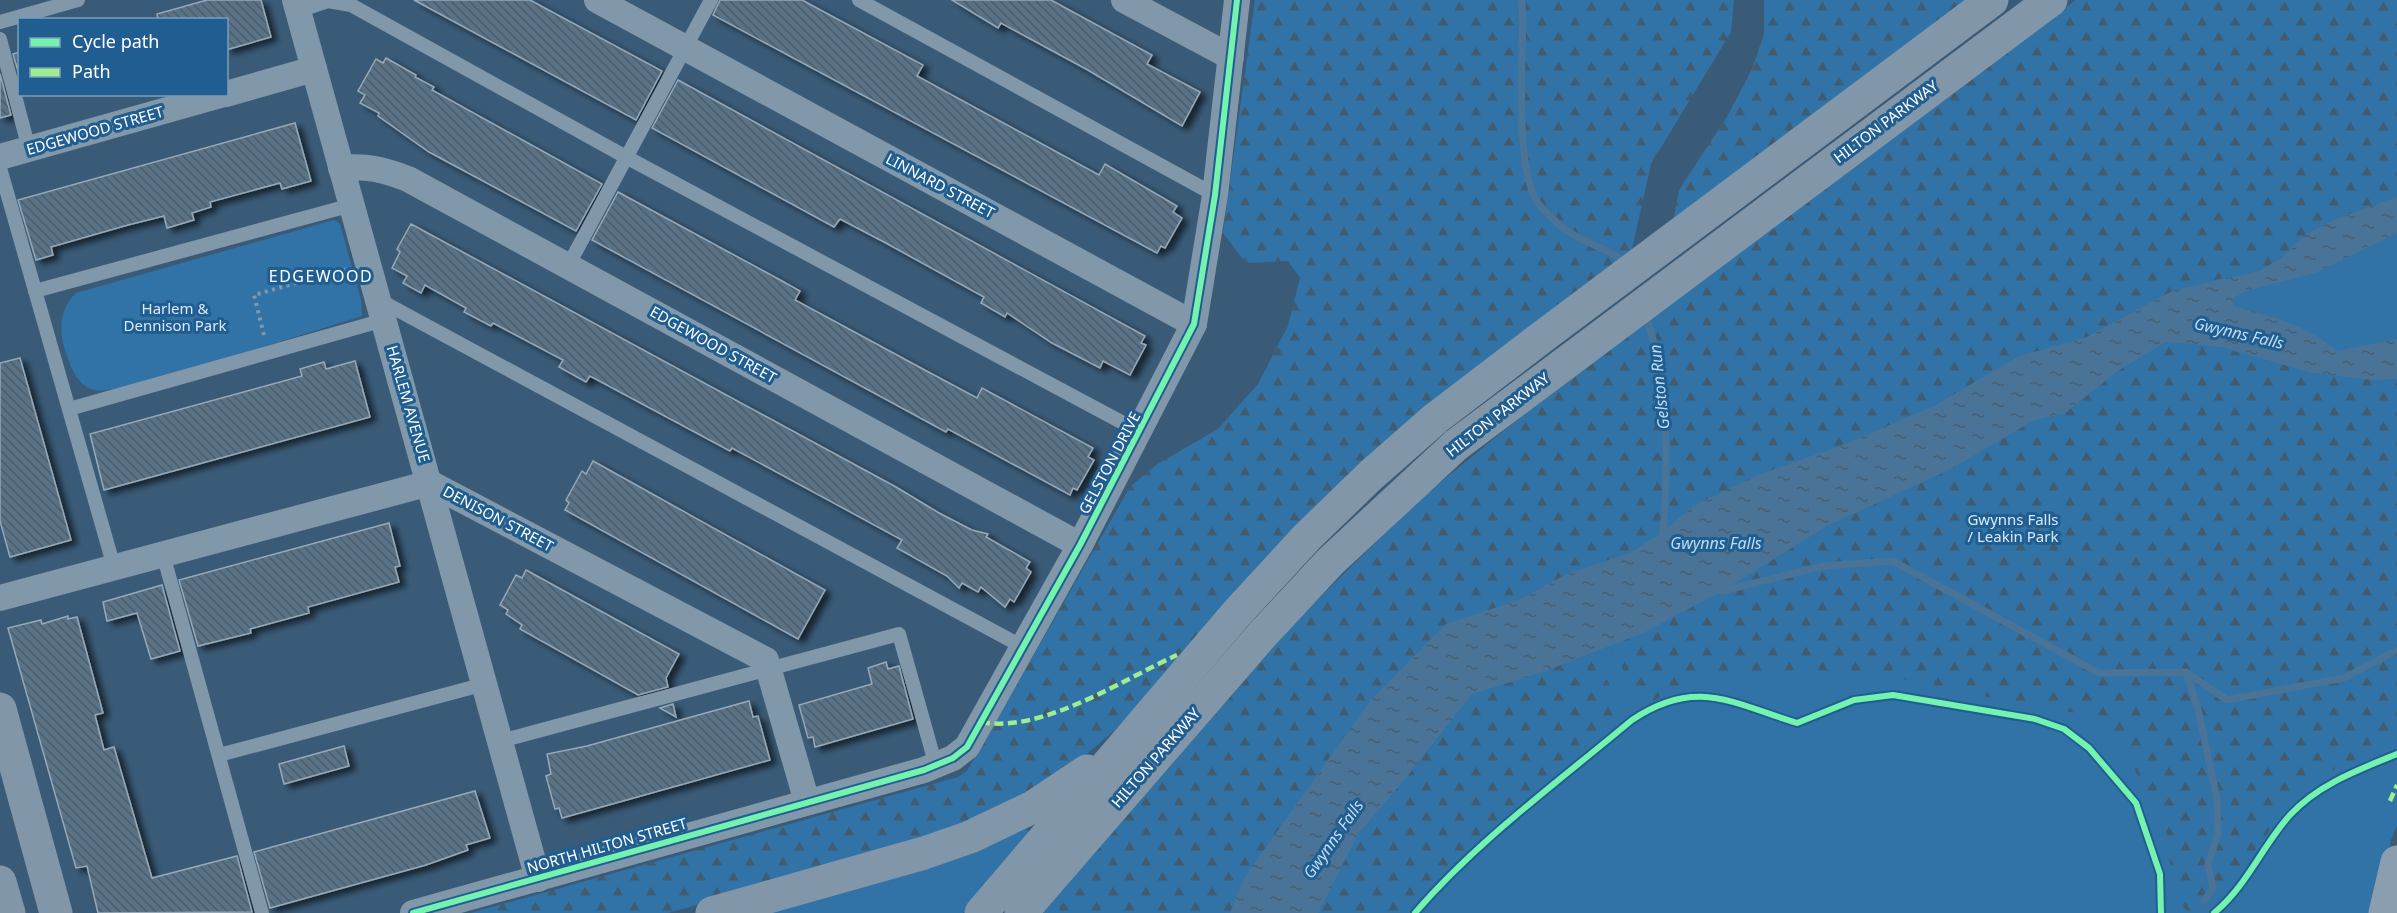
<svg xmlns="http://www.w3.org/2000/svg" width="2397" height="913" viewBox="0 0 2397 913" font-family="'Noto Sans',sans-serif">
<defs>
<pattern id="forest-firs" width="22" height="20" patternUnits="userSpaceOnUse" patternTransform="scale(1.5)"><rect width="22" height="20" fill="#3173a6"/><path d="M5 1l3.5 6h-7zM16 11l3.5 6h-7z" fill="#415c70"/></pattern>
<pattern id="water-ripples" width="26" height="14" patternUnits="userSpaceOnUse" patternTransform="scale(1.5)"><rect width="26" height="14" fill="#497497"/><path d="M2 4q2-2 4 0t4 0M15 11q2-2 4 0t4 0" fill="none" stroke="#4b5e6e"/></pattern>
<pattern id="building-back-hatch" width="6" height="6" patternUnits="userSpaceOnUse" patternTransform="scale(1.5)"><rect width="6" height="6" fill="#587288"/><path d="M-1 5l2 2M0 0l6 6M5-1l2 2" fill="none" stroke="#515b64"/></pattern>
<filter id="shadow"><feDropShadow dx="6" dy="4" stdDeviation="3" flood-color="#0009"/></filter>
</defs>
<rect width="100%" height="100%" fill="#3a5b77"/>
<g fill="#3173a6">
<polygon points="2076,0 2397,0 2397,826 2391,840 2377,913 1043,913 1300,617"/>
<path d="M334,220L340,224L361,300L362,316C295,337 229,358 161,376C145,381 110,393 94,390C75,385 68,360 63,343C59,324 62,306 76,293Z"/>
<polygon points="1025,829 1030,832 1024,842 963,913 748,913 937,861"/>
</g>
<g fill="url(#forest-firs)">
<polygon points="1255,0 1734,0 1731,32 1651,164 1631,253 1317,508 1115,730 1082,758 1005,809 898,849 668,913 471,913 958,777 967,771 1130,487 1156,465 1218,429 1258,384 1288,326 1300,278 1288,261 1246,263 1223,233"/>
<polygon points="1764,0 1969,0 1673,222 1679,190 1728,115 1752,69 1764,34"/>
<polygon points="2076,0 2397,0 2397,197 2333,220 2304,236 2280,259 2259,271 2199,283 2087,337 2017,357 1936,405 1840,446 1758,475 1693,506 1663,532 1630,553 1569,573 1519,600 1446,624 1370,701 1244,878 1230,913 1043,913 1300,617 1419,500 1523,415"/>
<path d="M2166,342C2245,344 2317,384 2397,379V743L2324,774L2287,808L2210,908L2199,913H2188L2174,894L2165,822L2104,718L2001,700L1903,679L1853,677L1808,668L1734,677L1699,676L1635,711L1621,663L1611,653L1610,644L1645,632L1722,591L1827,526L1951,469L2032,421L2065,413L2119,370Z"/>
<polygon points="1593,652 1597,678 1606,678 1628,717 1438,875 1407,913 1318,913 1358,834 1405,779 1472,694 1540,673"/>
</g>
<path fill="url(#water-ripples)" d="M2397,197V232L2391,236L2315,273L2246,291L2233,298L2234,306C2271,316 2307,325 2337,351L2397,339V379L2372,380L2309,372L2223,347L2166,342L2119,370L2065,413L2032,421L1951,469L1827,526L1722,591L1645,632L1540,673L1472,694L1405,779L1358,834L1318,913H1230L1244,878L1370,701L1446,624L1519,600L1569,573L1630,553L1663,532L1693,506L1758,475L1840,446L1936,405L2017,357L2087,337L2172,291L2259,271L2280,259L2304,236L2333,220Z"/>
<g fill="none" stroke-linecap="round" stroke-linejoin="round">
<g stroke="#497497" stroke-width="7">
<path d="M1522,0C1525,53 1513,156 1536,200C1541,209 1554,220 1562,227C1581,243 1608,248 1626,262"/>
<path d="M1645,314C1669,378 1669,473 1662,541"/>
<polyline points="1715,590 1722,591 1823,566 1893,561 2099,673 2186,672 2227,700 2344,678 2397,650"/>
<polyline points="2186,672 2198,709 2217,799 2218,834 2208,864 2213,888 2204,901"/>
</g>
</g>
<g fill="url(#building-back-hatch)" stroke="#96a9b9" stroke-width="1.5" filter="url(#shadow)">
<polygon points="207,0 261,0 271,37 226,50 226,20 158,20 157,14"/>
<polygon points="414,0 530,0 662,71 636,120"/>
<polygon points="720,0 802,0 923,65 917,76 1099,175 1105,164 1177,206 1173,212 1182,218 1165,248 1161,246 1157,253 713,15"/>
<polygon points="952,0 1051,0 1152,55 1147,64 1200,92 1182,126 1086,69 1001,23 998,28"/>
<polygon points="20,52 20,78 13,54"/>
<polygon points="386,58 416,75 415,77 434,87 432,90 602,184 576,231 429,152 378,116 379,113 360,103 365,95 358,91 376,59 383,63"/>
<polygon points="0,74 11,115 0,118"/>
<polygon points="678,80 1145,336 1141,343 1146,345 1130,375 1103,361 1100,368 1052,343 1007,313 1005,317 981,303 984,297 884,242 840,219 834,227 652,128"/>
<polygon points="295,123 311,181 282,189 280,183 210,202 211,207 192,213 194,220 167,228 164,216 128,225 51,247 53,255 36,260 18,200"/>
<polygon points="618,192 782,281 800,291 795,300 921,368 977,398 982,388 1093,448 1088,457 1094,460 1077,490 1073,488 1070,495 948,429 946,432 592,240"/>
<polygon points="411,224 896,487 939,513 972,530 988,534 986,537 1030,562 1026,568 1031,572 1014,602 1010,599 1005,607 981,587 978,592 962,583 959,588 947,576 897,548 902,540 732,448 730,451 590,376 586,382 559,367 563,360 493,323 491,326 464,312 466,308 425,285 421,293 403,283 407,276 392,268 400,252 397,249"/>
<polygon points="20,358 71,540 10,557 0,521 0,363"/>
<polygon points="355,361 370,417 104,490 90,434 302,376 300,369 324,362 326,369"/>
<polygon points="593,461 825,590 798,639 565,510 569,503 566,500 582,471 586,474"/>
<polygon points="389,523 400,566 395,567 399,582 308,607 309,613 250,629 251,633 198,646 179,580"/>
<polygon points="526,570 679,654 666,678 668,687 638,695 520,629 522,625 506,614 508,610 500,605 516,575 522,578"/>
<polygon points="162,585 180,651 151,659 137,613 107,621 103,602"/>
<polygon points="68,616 68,619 77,617 103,713 95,715 104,750 114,747 152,878 237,856 252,912 98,913 87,866 76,868 8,628 41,620 42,624"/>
<polygon points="886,662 888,669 899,666 913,719 815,747 813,737 808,738 799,705 872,684 868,668"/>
<polygon points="749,701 753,717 758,716 770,760 562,818 559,808 555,809 546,776 551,774 547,754 587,746"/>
<polygon points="673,704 676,717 660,708"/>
<polygon points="344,746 349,766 284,784 279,764"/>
<polygon points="475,791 490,838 466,845 468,850 426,865 270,908 254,852"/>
</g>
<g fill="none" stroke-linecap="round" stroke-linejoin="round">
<polyline stroke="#8197aa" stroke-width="4" stroke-dasharray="3 4.5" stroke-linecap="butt" points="264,335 254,295 345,269"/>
<g stroke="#8197aa" stroke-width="14">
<polyline points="859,0 1215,195"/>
<polyline points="298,11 328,1 351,5 626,157 1140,432"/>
<polyline points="0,22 78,0"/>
<polyline points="0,39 29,149"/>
<polyline points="0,168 114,567"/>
<polyline points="568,266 711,0"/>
<polyline points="35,291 352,205"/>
<polyline points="379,300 1023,647"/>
<polyline points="69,409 384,320"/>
<polyline points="163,554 262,913"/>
<polyline points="501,741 899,634 936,766"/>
<polyline points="219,755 485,684"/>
</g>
<g stroke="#8197aa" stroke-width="26">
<polyline points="295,0 538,879"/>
<polyline points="597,0 1194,324"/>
<polyline points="1124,0 1231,57"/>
<polyline points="226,94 314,69"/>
<polyline points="0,157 224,94"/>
<path d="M341,168C366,165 385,170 408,179L1080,545"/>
<polyline points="0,598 430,483 766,660 807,802"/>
<polyline points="413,913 924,770 953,758 967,747 1080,545 1194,324 1215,195 1237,0"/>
</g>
<polyline stroke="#8a9eaf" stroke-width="33" points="2385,913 2397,862"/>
<g stroke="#8196a9" stroke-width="33">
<polyline points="0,709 56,913"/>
<polyline points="0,882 9,913"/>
<polyline points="712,913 924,853 970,837 1033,807 1087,771"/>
<polyline points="981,913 1237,613 1307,537 1371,475 1436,418 1542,337 1992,0"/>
<polyline points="1021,913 1262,635 1330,562 1456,445 2051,0"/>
</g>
<g stroke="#9fed91" stroke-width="4.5" stroke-dasharray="9 4.5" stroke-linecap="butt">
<path d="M981,722C1041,734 1124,679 1177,655"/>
<polyline points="2390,801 2397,785"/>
</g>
<g stroke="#205e91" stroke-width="10">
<g id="cycleway">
<polyline points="413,913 924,770 953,758 967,747 1080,545 1194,324 1215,195 1237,0"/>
<path d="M1415,913C1478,840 1558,782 1632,720C1696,677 1732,703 1797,723L1854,700L1893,695L2035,719L2064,729L2089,748L2136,803L2160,874L2161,913"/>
<path d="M2214,913C2247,886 2262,846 2290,815C2319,784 2358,770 2397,754"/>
</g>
</g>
<use href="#cycleway" stroke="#73f3ae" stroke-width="6"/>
</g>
<g text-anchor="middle" stroke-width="6" stroke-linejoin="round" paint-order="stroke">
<g font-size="15" fill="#fff" stroke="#205e91">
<text transform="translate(1886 122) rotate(-37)" y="5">HILTON PARKWAY</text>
<text transform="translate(95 131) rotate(-16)" y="5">EDGEWOOD STREET</text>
<text transform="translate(940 186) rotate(28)" y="5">LINNARD STREET</text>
<text transform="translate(713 345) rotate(29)" y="5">EDGEWOOD STREET</text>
<text transform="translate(408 404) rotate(74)" y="5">HARLEM AVENUE</text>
<text transform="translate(1498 415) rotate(-38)" y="5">HILTON PARKWAY</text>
<text transform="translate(1110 463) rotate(-62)" y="5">GELSTON DRIVE</text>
<text transform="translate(498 519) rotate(28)" y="5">DENISON STREET</text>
<text transform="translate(1156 758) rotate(-49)" y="5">HILTON PARKWAY</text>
<text transform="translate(607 846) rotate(-16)" y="5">NORTH HILTON STREET</text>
</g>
<g font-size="15" fill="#d7eafa" stroke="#205e91">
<text x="175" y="314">Harlem &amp;<tspan x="175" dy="17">Dennison Park</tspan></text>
<text x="2013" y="525">Gwynns Falls<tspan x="2013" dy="17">/ Leakin Park</tspan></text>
</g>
<g font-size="16" letter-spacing="1.5" fill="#fff" stroke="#205e91">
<text x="321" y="282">EDGEWOOD</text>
</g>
<g font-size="16" font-style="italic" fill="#bddcf4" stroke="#205e91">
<text transform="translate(2239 333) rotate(13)" y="6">Gwynns Falls</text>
<text transform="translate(1659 387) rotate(-96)" y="6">Gelston Run</text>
<text x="1716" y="549">Gwynns Falls</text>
<text transform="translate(1333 839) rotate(-55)" y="6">Gwynns Falls</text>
</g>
</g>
<rect x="18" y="18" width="210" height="78" fill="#205e91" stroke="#799ebd" stroke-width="1.5"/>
<rect x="30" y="38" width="30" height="9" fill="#73f3ae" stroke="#799ebd" stroke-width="1.5"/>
<text x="72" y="48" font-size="18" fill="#ffffff">Cycle path</text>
<rect x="30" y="68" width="30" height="9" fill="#9fed91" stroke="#799ebd" stroke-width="1.5"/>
<text x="72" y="78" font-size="18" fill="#ffffff">Path</text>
</svg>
